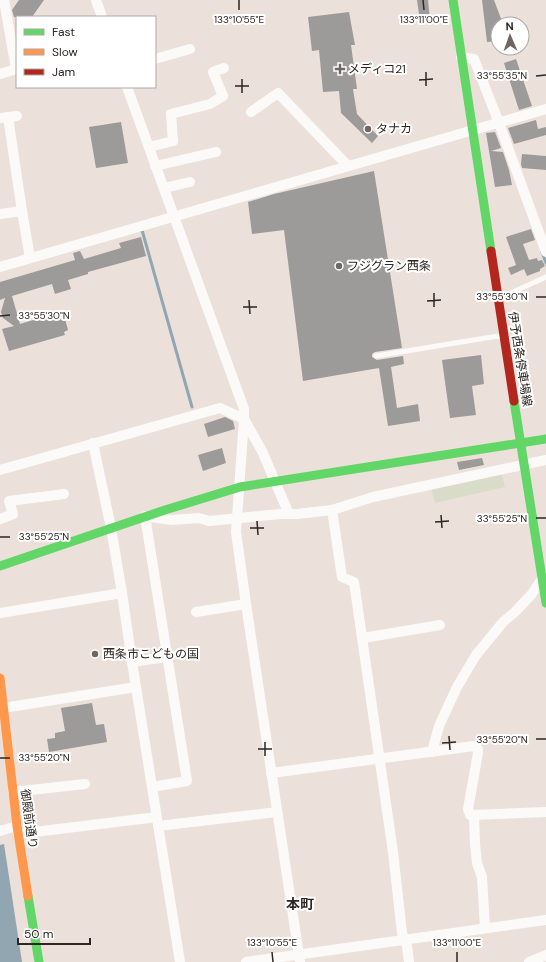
<svg xmlns="http://www.w3.org/2000/svg" width="546" height="962" viewBox="0 0 546 962" font-family="'DM Sans','Noto Sans JP',sans-serif">
<rect width="100%" height="100%" fill="#ebe1da"/>
<polygon fill="#dadcca" points="501,472 505,487 435,503 431,487"/>
<polygon fill="#91a6b1" points="4,844 22,962 0,962 0,845"/>
<g fill="none" stroke-linecap="round" stroke-linejoin="round">
<g stroke="#91a6b1" stroke-width="3">
<polyline points="140,230 142,230 192,407"/>
<polyline points="542,252 546,263"/>
</g>
</g>
<g fill="#9d9a9a">
<polygon points="19,0 44,0 32,17 14,17 12,10"/>
<polygon points="417,0 428,0 430,20 420,21"/>
<polygon points="482,0 494,0 503,24 498,24 498,41 487,42"/>
<polygon points="349,12 355,45 351,45 357,89 353,89 357,114 378,136 372,143 341,113 339,91 323,92 319,50 312,51 308,17"/>
<polygon points="516,59 532,106 519,110 504,63"/>
<polygon points="536,120 538,129 546,127 546,135 514,144 508,128"/>
<polygon points="121,122 128,163 96,168 89,127"/>
<polygon points="495,132 501,148 491,151 503,152 509,170 512,185 495,187 486,133"/>
<polygon points="522,154 546,156 546,170 522,168 521,164"/>
<polygon points="374,171 402,348 375,352 372,354 372,357 377,360 403,356 404,364 391,367 397,408 418,404 420,421 388,426 379,368 303,381 284,230 252,234 248,202 274,194"/>
<polygon points="531,229 535,240 523,244 529,260 537,258 538,261 542,260 545,266 540,269 540,271 527,276 524,269 511,275 508,268 516,265 506,237"/>
<polygon points="141,237 146,256 88,272 88,274 68,280 71,289 55,294 52,284 12,296 20,324 59,312 61,320 65,319 68,330 64,332 65,335 9,351 2,329 14,326 3,318 1,312 5,298 0,300 0,282 75,260 73,253 80,251 84,259 121,248 119,243"/>
<polygon points="481,355 484,384 472,386 476,415 450,418 442,360"/>
<polygon points="225,417 233,421 235,429 208,437 204,424"/>
<polygon points="222,448 226,463 203,471 198,455"/>
<polygon points="482,458 484,465 459,470 457,462"/>
<polygon points="92,703 96,725 104,724 107,742 49,752 47,739 55,738 55,733 65,731 61,708"/>
</g>
<g fill="none" stroke-linecap="round" stroke-linejoin="round">
<g stroke="#fcfaf9" stroke-width="5">
<polyline points="500,298 546,277"/>
<polyline points="376,356 492,337 503,336"/>
</g>
<g stroke="#fcfaf9" stroke-width="10">
<polyline points="4,0 16,69"/>
<polyline points="96,0 102,17"/>
<polyline points="461,57 474,59 499,123 546,252"/>
<polyline points="155,59 190,49"/>
<polyline points="0,74 17,69"/>
<polyline points="127,87 244,409 244,419 236,532 246,604 300,962"/>
<polyline points="251,112 278,93 348,166"/>
<polyline points="8,117 22,211"/>
<polyline points="0,118 17,116"/>
<polyline points="149,147 173,141 171,114 210,104 223,96 213,72 224,68"/>
<polyline points="155,166 216,152"/>
<polyline points="164,188 190,182"/>
<polyline points="0,214 22,211 30,258"/>
<polyline points="0,267 546,109"/>
<polyline points="93,443 111,528 122,593 132,662 180,962"/>
<polyline points="0,470 220,408 244,419 262,451 289,514"/>
<polyline points="332,510 342,577 354,582 393,852 402,933 407,946 409,962"/>
<polyline points="0,519 13,514 9,501 64,494"/>
<polyline points="196,612 246,604"/>
<polyline points="0,613 122,593"/>
<polyline points="363,638 440,625"/>
<polyline points="132,662 166,657"/>
<polyline points="3,708 136,687"/>
<polyline points="432,752 439,726 457,687 476,655 504,621 515,612 531,595 544,576"/>
<polyline points="271,773 474,746 478,749 478,753 468,809 470,815 546,812"/>
<polyline points="152,787 187,781 145,516 171,520 199,518 209,521 280,514 297,514 332,510 373,497 546,460"/>
<polyline points="13,792 85,784"/>
<polyline points="474,816 475,844 477,863 482,877 485,928"/>
<polyline points="158,826 277,812"/>
<polyline points="0,831 17,826"/>
<polyline points="18,834 157,817"/>
<polyline points="246,962 546,920"/>
<polyline points="529,962 546,955"/>
</g>
<g stroke="#63d668" stroke-width="9">
<polyline points="453,0 491,251"/>
<polyline points="514,401 546,603"/>
<polyline points="0,566 165,510 240,487 546,439"/>
<polyline points="28,896 39,962"/>
</g>
<polyline stroke="#ff974d" stroke-width="9" points="0,678 17,826 28,896"/>
<polyline stroke="#b3261e" stroke-width="9" points="491,251 514,401"/>
</g>
<path fill="none" stroke="#2d2621" stroke-width="1.5" d="M239,0V10M423,0L424,10M426,72V86M536,76L546,75M242,79V93M419,80L433,79M235,86H249M434,293V307M536,297H546M249,300L250,314M427,301L441,300M243,307H257M0,316L10,315M441,515L442,528M536,518H546M257,521L258,535M435,522L449,521M250,528H264M0,537H10M449,736L450,750M536,739H546M265,742V756M442,743L456,742M258,749H272M0,758H10M272,952L273,962M457,952V962"/>
<g fill="#706762" stroke="#fff" stroke-width="1.5">
<path d="M338 63h4v4h4v4h-4v4h-4v-4h-4v-4h4z"/>
<circle cx="368" cy="129" r="4"/>
<circle cx="339" cy="266" r="4"/>
<circle cx="95" cy="654" r="4"/>
</g>
<g text-anchor="middle" stroke-width="4" stroke-linejoin="round" paint-order="stroke">
<g font-size="12" fill="#2d2621" stroke="#fff" text-anchor="start">
<text x="348" y="73">メディコ21</text>
<text x="376" y="133">タナカ</text>
<text x="347" y="270">フジグラン西条</text>
<text x="103" y="658">西条市こどもの国</text>
</g>
<g font-size="12" fill="#2d2621" stroke="#fff">
<text transform="translate(520 359) rotate(81)" y="4">伊予西条停車場線</text>
<text transform="translate(29 819) rotate(82)" y="4">御殿前通り</text>
</g>
<g font-size="14" font-weight="bold" fill="#2d2621" stroke="#fff">
<text x="300" y="909">本町</text>
</g>
</g>
<g font-size="10" text-anchor="middle" fill="#2d2621" stroke="#fff" stroke-width="4" stroke-linejoin="round" paint-order="stroke">
<text x="239" y="23">133°10'55"E</text>
<text x="424" y="23">133°11'00"E</text>
<text x="502" y="79">33°55'35"N</text>
<text x="502" y="300">33°55'30"N</text>
<text x="44" y="319">33°55'30"N</text>
<text x="502" y="522">33°55'25"N</text>
<text x="44" y="540">33°55'25"N</text>
<text x="502" y="743">33°55'20"N</text>
<text x="44" y="761">33°55'20"N</text>
<text x="272" y="946">133°10'55"E</text>
<text x="457" y="946">133°11'00"E</text>
</g>
<rect x="16" y="16" width="140" height="72" fill="#ffffff" stroke="#aba8a6"/>
<rect x="24" y="29" width="20" height="6" fill="#63d668" stroke="#aba8a6"/>
<text x="52" y="36" font-size="12" fill="#2d2621">Fast</text>
<rect x="24" y="49" width="20" height="6" fill="#ff974d" stroke="#aba8a6"/>
<text x="52" y="56" font-size="12" fill="#2d2621">Slow</text>
<rect x="24" y="69" width="20" height="6" fill="#b3261e" stroke="#aba8a6"/>
<text x="52" y="76" font-size="12" fill="#2d2621">Jam</text>
<g transform="translate(510 36) rotate(358)"><circle r="19" fill="#ffffff" stroke="#aba8a6"/>
<path d="M0-3L7 15L0 10L-7 15Z" fill="#706762"/>
<text y="-6" font-size="11" font-weight="bold" text-anchor="middle" fill="#2d2621">N</text>
</g>
<path d="M18 938v6h72v-6" fill="none" stroke="#2d2621" stroke-width="2"/>
<text x="24" y="938" font-size="12" fill="#2d2621" stroke="#ffffff" stroke-width="3" paint-order="stroke">50 m</text>
</svg>
